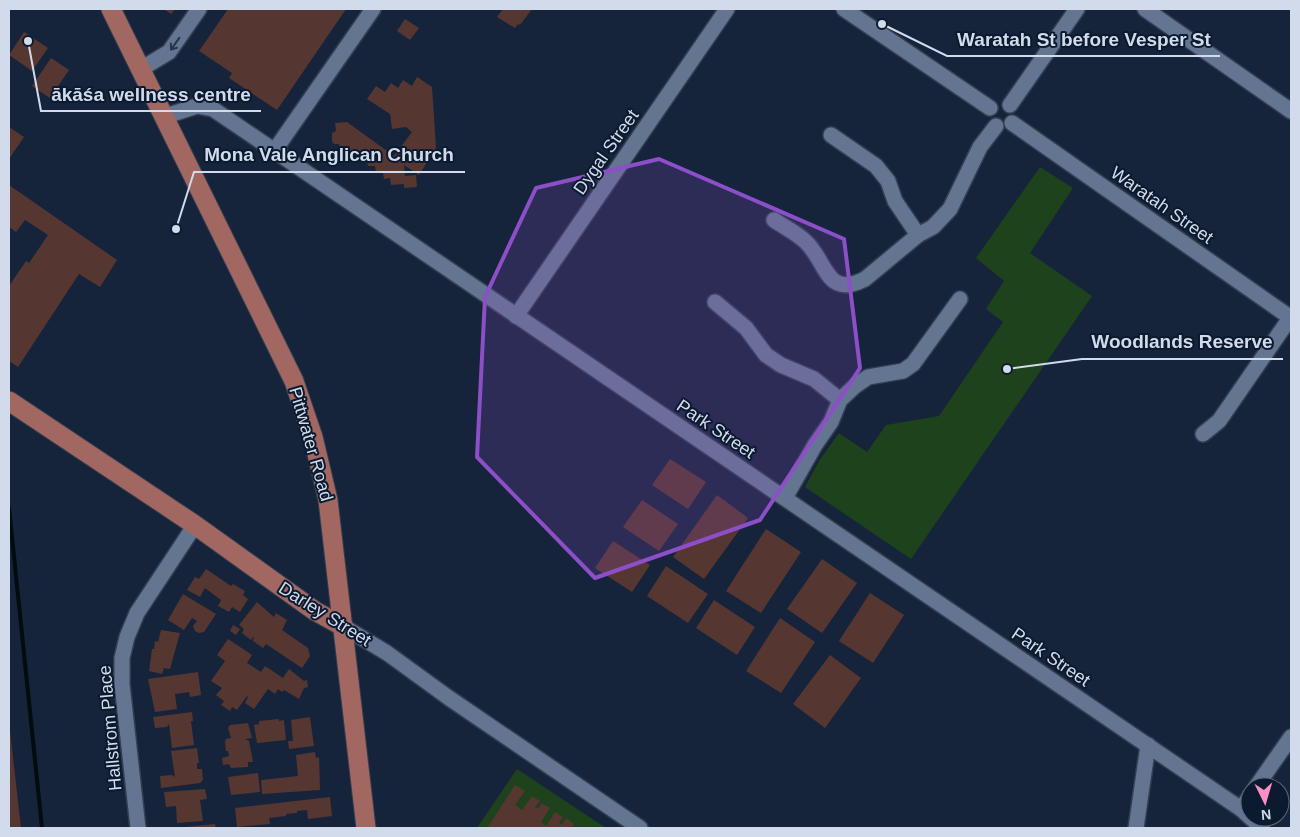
<svg xmlns="http://www.w3.org/2000/svg" width="1300" height="837" viewBox="0 0 1300 837" font-family="Helvetica,sans-serif">
<rect width="100%" height="100%" fill="#15243b"/>
<g fill="#1e421c">
<polygon points="1040,167 1073,188 1030,253 1092,296 911,559 805,487 819,461 839,433 867,452 886,425 939,416 1003,322 986,309 1004,281 976,258"/>
<polygon points="517,769 606,828 477,828"/>
</g>
<g fill="none" stroke-linecap="round" stroke-linejoin="round">
<polyline stroke="#000c0e" stroke-width="4" points="9,508 42,828"/>
</g>
<g fill="#563630">
<polygon points="164,9 175,9 171,14"/>
<polygon points="228,9 346,9 277,110 229,78 232,73 199,51"/>
<polygon points="503,9 532,9 520,25 518,24 515,28 497,17"/>
<polygon points="405,19 419,28 410,40 397,31"/>
<polygon points="24,32 48,48 32,71 9,55"/>
<polygon points="51,58 69,70 50,98 32,86"/>
<polygon points="417,77 432,87 436,148 419,175 404,165 405,176 416,175 417,187 404,188 404,184 391,185 390,178 384,179 383,173 376,173 375,166 368,166 367,160 361,161 360,155 352,156 352,152 340,153 339,144 334,144 332,141 332,133 336,131 335,123 347,122 394,156 412,132 406,127 392,129 390,114 367,99 376,86 385,92 391,83 398,88 403,80 412,86"/>
<polygon points="9,127 24,137 9,159"/>
<polygon points="9,185 117,260 100,287 79,274 18,367 9,361 9,286 26,261 29,263 48,235 25,220 16,232 9,227"/>
<polygon points="670,459 706,482 688,509 652,485"/>
<polygon points="717,495 748,518 704,579 673,557"/>
<polygon points="642,500 678,524 659,551 623,527"/>
<polygon points="766,529 801,552 761,613 726,591"/>
<polygon points="613,541 650,565 632,592 595,568"/>
<polygon points="822,559 857,583 822,633 787,609"/>
<polygon points="666,566 708,594 688,623 647,596"/>
<polygon points="206,569 231,586 233,584 245,591 243,595 248,599 240,612 232,607 229,612 218,606 221,600 205,588 200,597 187,590 195,577 199,579"/>
<polygon points="870,593 904,615 873,663 839,641"/>
<polygon points="183,594 216,614 204,632 199,633 195,631 193,626 197,621 192,618 184,630 168,620"/>
<polygon points="714,600 755,627 737,655 696,628"/>
<polygon points="257,602 274,617 276,613 287,620 282,630 308,648 310,656 302,668 266,644 263,648 253,641 254,636 251,640 242,633 244,629 239,625"/>
<polygon points="780,618 815,642 781,693 746,671"/>
<polygon points="233,625 240,629 236,635 230,631"/>
<polygon points="161,630 180,633 170,669 164,668 162,674 149,671 152,649 154,649 155,641 158,642"/>
<polygon points="228,639 252,655 247,663 261,672 265,666 283,678 289,669 304,681 307,680 308,687 304,688 299,699 284,690 282,692 278,689 275,694 268,689 254,709 245,703 248,697 247,696 237,710 232,707 230,711 221,705 224,701 216,695 222,688 211,681 225,661 217,655"/>
<polygon points="830,655 861,678 825,728 793,704"/>
<polygon points="198,672 201,695 190,697 189,692 175,694 177,709 155,712 148,679"/>
<polygon points="192,712 193,721 191,721 194,745 172,748 169,724 167,727 155,728 153,717"/>
<polygon points="310,717 314,746 289,749 288,741 293,741 291,720"/>
<polygon points="279,719 279,721 284,720 286,740 257,743 254,725 259,724 259,721"/>
<polygon points="248,723 252,738 245,739 249,741 253,762 248,762 248,767 231,768 229,764 223,765 222,758 229,756 228,751 226,751 225,742 226,739 231,738 228,728 230,725"/>
<polygon points="9,731 10,731 21,828 9,828"/>
<polygon points="197,748 199,763 197,763 197,769 202,769 203,780 200,783 161,788 160,776 172,775 175,777 171,751"/>
<polygon points="315,752 316,758 319,757 320,790 262,794 261,780 298,776 296,755"/>
<polygon points="258,773 260,792 231,795 228,777"/>
<polygon points="515,785 525,791 515,805 522,810 532,796 540,801 535,807 538,809 542,803 550,808 541,822 546,826 555,812 563,817 559,823 562,825 566,818 574,824 571,828 487,828"/>
<polygon points="205,789 207,799 200,800 203,821 177,823 176,806 166,807 164,792"/>
<polygon points="330,797 332,816 308,819 307,810 297,811 297,813 286,814 286,816 269,818 270,824 237,827 235,808"/>
<polygon points="215,824 216,828 186,828 185,827"/>
</g>
<g fill="none" stroke-linecap="round" stroke-linejoin="round">
<g stroke="#343e51" stroke-width="18">
<g id="minor">
<polyline points="844,9 990,108"/>
<polyline points="1145,9 1291,111"/>
<polyline points="141,69 169,52 199,9"/>
<polyline points="1010,105 1077,9"/>
<polyline points="163,117 197,106 213,109 1241,809 1262,828"/>
<polyline points="1012,123 1291,318"/>
<polyline points="831,135 876,166 888,181 895,201 918,235"/>
<polyline points="275,150 373,9"/>
<path d="M774,220C784,227 797,233 806,242C827,262 826,299 865,279L918,235L933,227L950,209L980,147L996,126"/>
<polyline points="715,302 746,328 766,355 781,365 814,379 840,400"/>
<polyline points="516,316 727,9"/>
<polyline points="1203,434 1219,421 1290,318"/>
<polyline points="785,498 815,445 831,422 840,400 855,386 868,377 903,371 913,364 960,299"/>
<polyline points="344,627 387,653 449,698 640,828"/>
<polyline points="1256,787 1291,737"/>
<polyline points="1241,809 1250,796"/>
<polyline points="138,828 122,684 122,658 127,637 137,613 195,525"/>
<polyline points="1136,828 1148,745"/>
</g>
</g>
<g stroke="#343e51" stroke-width="21">
<g id="major">
<polyline points="111,9 294,381 313,437 328,500 366,828"/>
<polyline points="9,401 195,525 315,611 344,627"/>
</g>
</g>
<use href="#minor" stroke="#637590" stroke-width="15"/>
<use href="#major" stroke="#a16760" stroke-width="19"/>
</g>
<defs><path id="oneway-shaft" d="M-6 0H5M1.5-3L5.5 0L1.5 3" fill="none" stroke-width="1.6" stroke-linecap="round" stroke-linejoin="round" transform="scale(1.25)"/></defs>
<use stroke="#26354d" href="#oneway-shaft" transform="translate(175 44) rotate(125)"/>
<path fill="#8c4fc8" fill-opacity="0.2" stroke="#8c4fc8" stroke-width="4" stroke-linejoin="round" d="M659,159L844,239L860,368L760,520L595,578L477,457L485,297L536,188Z"/>
<g text-anchor="middle" stroke-width="4" stroke-linejoin="round" paint-order="stroke">
<g font-size="18" fill="#d1dbeb" stroke="#0c1a30">
<text transform="translate(606 152) rotate(-55)" y="6">Dygal Street</text>
<text transform="translate(1162 205) rotate(35)" y="6">Waratah Street</text>
<text transform="translate(716 429) rotate(34)" y="6">Park Street</text>
<text transform="translate(311 444) rotate(74)" y="6">Pittwater Road</text>
<text transform="translate(325 614) rotate(32)" y="6">Darley Street</text>
<text transform="translate(1051 657) rotate(34)" y="6">Park Street</text>
<text transform="translate(110 728) rotate(-95)" y="6">Hallstrom Place</text>
</g>
</g>
<path fill="none" stroke="#d1dbeb" stroke-width="2" d="M882 24L947 56H1220M28 41L41 111H261M176 229L194 172H465M1007 369L1082 359H1283"/>
<g fill="#d1dbeb" stroke="#0c1a30" stroke-width="2">
<circle cx="882" cy="24" r="5"/>
<circle cx="28" cy="41" r="5"/>
<circle cx="176" cy="229" r="5"/>
<circle cx="1007" cy="369" r="5"/>
</g>
<g font-size="19" text-anchor="middle" font-weight="bold" fill="#d1dbeb" stroke="#0c1a30" stroke-width="4" stroke-linejoin="round" paint-order="stroke">
<text x="1084" y="46">Waratah St before Vesper St</text>
<text x="151" y="101">ākāśa wellness centre</text>
<text x="329" y="161">Mona Vale Anglican Church</text>
<text x="1182" y="348">Woodlands Reserve</text>
</g>
<rect width="1300" height="837" fill="none" stroke="#d1dbeb" stroke-width="20"/>
<g transform="translate(1265 802) rotate(175)"><circle r="24" fill="#0c1a30" stroke="#5b677b"/>
<path d="M0-4L9 19L0 12L-9 19Z" fill="#fa8fc7"/>
<text y="-8" font-size="14" font-weight="bold" text-anchor="middle" fill="#d1dbeb">N</text>
</g>
</svg>
